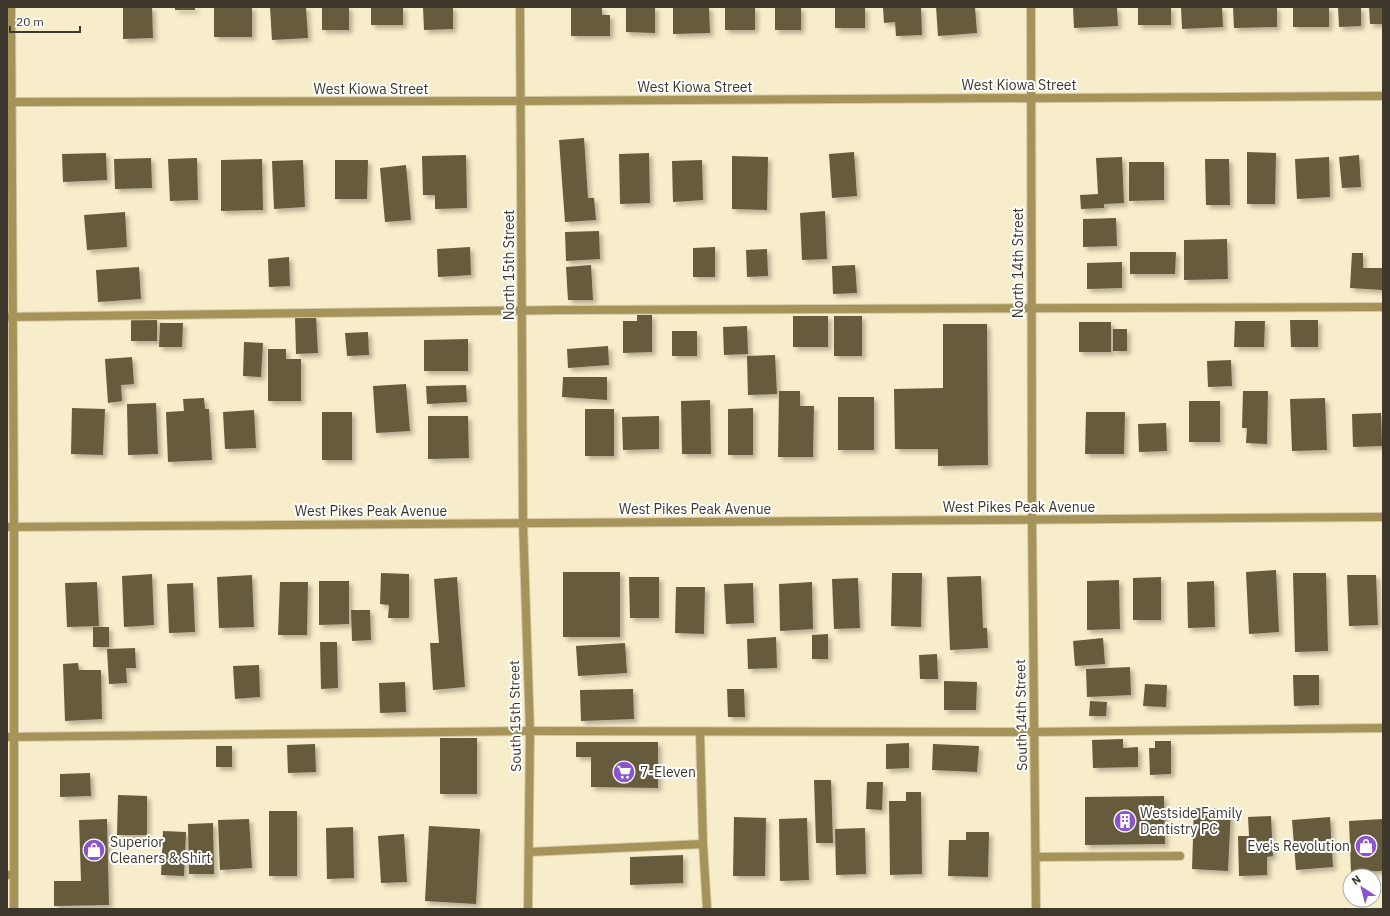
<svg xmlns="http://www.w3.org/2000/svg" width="1390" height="916" viewBox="0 0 1390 916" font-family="'IBM Plex Sans',sans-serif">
<defs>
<filter id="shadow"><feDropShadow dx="3.5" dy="3.5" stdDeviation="2" flood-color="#0004"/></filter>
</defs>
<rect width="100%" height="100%" fill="#f8edca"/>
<g fill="#665c3e" filter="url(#shadow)">
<polygon points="123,7 152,7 153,38 123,39"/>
<rect x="175" y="7" width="20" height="3"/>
<rect x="214" y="7" width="38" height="30"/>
<polygon points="270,7 306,7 308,38 272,40"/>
<rect x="322" y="7" width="27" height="23"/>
<rect x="371" y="7" width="32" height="18"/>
<polygon points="423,7 453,7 453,29 424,30"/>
<polygon points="571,7 602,7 602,15 610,15 610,36 571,36"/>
<polygon points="626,7 655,7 655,33 626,32"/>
<polygon points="673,7 709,7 710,33 673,34"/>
<rect x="725" y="7" width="30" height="23"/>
<rect x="775" y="7" width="26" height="23"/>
<rect x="835" y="7" width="30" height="21"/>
<polygon points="883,7 921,7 922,35 896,36 895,22 884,23"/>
<polygon points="936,7 975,7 977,33 938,36"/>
<polygon points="1073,7 1117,7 1118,26 1074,28"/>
<rect x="1138" y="7" width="33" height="18"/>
<polygon points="1181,7 1222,7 1223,27 1182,29"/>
<polygon points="1233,7 1277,7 1277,27 1234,28"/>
<rect x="1293" y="7" width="36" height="20"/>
<polygon points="1338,7 1361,7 1361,26 1339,27"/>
<polygon points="1369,7 1383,7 1383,24 1370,24"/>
<polygon points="584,138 588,198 594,198 596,220 565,222 559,140"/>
<polygon points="854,152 857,196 832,198 829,154"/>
<polygon points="1247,152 1276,153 1275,204 1247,204"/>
<polygon points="106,153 107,180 63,182 62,154"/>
<polygon points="649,153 650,203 620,204 619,154"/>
<polygon points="466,155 467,208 435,209 435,195 423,195 422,156"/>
<polygon points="1359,155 1361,187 1342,188 1339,157"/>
<polygon points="732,156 768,157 767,210 732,209"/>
<polygon points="1122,157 1124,203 1104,204 1104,208 1081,209 1080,195 1098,194 1096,158"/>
<polygon points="1329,157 1330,197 1297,199 1295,159"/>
<polygon points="151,158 152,188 115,189 114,159"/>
<polygon points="197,158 198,200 170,201 168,159"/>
<polygon points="262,159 263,210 221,211 221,160"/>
<polygon points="1205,159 1229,159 1230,205 1206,205"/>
<polygon points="303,160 305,207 274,209 272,161"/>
<polygon points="335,160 368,160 367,199 335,199"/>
<polygon points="702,160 703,200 673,202 672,161"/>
<polygon points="1129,162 1164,162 1164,200 1129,201"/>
<polygon points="406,165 411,220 385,222 380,168"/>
<polygon points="825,211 827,259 802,260 800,213"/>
<polygon points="125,212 127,247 87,250 84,215"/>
<polygon points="1116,218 1117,246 1083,247 1083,219"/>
<polygon points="599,231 600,259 566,261 565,232"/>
<polygon points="1227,239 1228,279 1184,280 1184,240"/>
<polygon points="470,247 471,275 438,277 437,249"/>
<polygon points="715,247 715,277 693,277 693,248"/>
<polygon points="767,249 768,276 747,277 746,250"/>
<polygon points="1130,252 1176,252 1175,274 1130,274"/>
<polygon points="1352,253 1363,253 1363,268 1383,268 1383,290 1350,288"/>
<polygon points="289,257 290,286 269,287 268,259"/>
<polygon points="1122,262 1122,288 1087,289 1087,263"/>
<polygon points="591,265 593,300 568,300 566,267"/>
<polygon points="855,265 857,293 833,294 832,266"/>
<polygon points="139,267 141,299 98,302 96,270"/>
<polygon points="637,315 652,315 652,352 623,353 623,321 637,321"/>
<polygon points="316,316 318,353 296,354 295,317"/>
<rect x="793" y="316" width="35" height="31"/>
<rect x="834" y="316" width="28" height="40"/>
<rect x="131" y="319" width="26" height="22"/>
<polygon points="1290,320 1318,320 1318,347 1291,347"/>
<polygon points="1235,321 1265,321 1264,347 1234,347"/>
<rect x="1079" y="322" width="32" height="30"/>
<polygon points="160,323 183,323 182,347 159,347"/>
<polygon points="943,324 987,324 988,465 938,466 938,449 895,449 894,389 943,388"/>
<polygon points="747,326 748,354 724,355 723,327"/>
<rect x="1113" y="329" width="14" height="22"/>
<rect x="672" y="331" width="25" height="25"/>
<polygon points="368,332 369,355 347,356 345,333"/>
<polygon points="468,339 468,371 424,371 424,340"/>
<polygon points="244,342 263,343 261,377 243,376"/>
<polygon points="608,346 609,365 568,368 567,349"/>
<polygon points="268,349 286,349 286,359 301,359 301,401 268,401"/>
<polygon points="775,355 777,394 748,395 747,356"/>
<polygon points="132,357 134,384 121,385 122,401 108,403 105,359"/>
<polygon points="1231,360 1232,386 1208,387 1207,361"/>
<polygon points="563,377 607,377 607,400 562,397"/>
<polygon points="406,384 410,431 376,433 373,386"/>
<polygon points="466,385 467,402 427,404 426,386"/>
<polygon points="779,391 800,391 800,406 814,406 813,457 778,457"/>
<polygon points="1243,391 1268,391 1267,444 1246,443 1247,428 1242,428"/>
<rect x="838" y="397" width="36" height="53"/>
<polygon points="204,398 205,409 209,409 212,460 168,462 166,412 184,411 183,399"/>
<polygon points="1325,398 1327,450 1292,451 1290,399"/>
<polygon points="710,400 711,454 682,454 681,401"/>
<rect x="1189" y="401" width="31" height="41"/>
<polygon points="156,403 158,454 128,455 127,404"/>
<polygon points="72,408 105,409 103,455 71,454"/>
<polygon points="753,408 753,455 728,455 728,409"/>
<rect x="585" y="409" width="29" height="47"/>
<polygon points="254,410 256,448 225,449 223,412"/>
<rect x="322" y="412" width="30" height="48"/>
<polygon points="1086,412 1125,412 1124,454 1085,454"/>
<polygon points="1381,413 1382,446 1353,447 1352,414"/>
<polygon points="428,416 468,416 469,458 428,459"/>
<polygon points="659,416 659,449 623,450 622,417"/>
<polygon points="1166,423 1167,451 1139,452 1138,424"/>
<polygon points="1276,570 1279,632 1249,634 1246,572"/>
<rect x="563" y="572" width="57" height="65"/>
<polygon points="381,573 409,574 409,618 388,618 389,605 380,604"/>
<polygon points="892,573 922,573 921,627 891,626"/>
<polygon points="1293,573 1326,573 1328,651 1295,652"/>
<polygon points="152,574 154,625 124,627 122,576"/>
<polygon points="252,575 254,627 219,628 217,577"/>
<polygon points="1347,575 1376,575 1378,625 1349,626"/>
<polygon points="981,576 983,628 987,628 988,648 950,650 947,577"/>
<polygon points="457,577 465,687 433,690 430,643 439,643 434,579"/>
<polygon points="629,577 659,577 659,618 630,618"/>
<polygon points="1161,577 1161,620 1133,620 1133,578"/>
<polygon points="858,578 860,628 834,629 832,579"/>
<polygon points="1119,580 1120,629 1087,630 1087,581"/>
<polygon points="319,581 349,581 349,624 319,625"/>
<polygon points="1214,581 1215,627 1188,628 1187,582"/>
<polygon points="97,582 99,626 67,627 65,583"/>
<polygon points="280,582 308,582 307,635 278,635"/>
<polygon points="812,582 813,629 780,631 779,584"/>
<polygon points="193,583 195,632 169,633 167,584"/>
<polygon points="753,583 754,623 726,624 724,584"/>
<polygon points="676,587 705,587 704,634 675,633"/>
<polygon points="351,610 370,610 371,640 352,641"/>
<rect x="93" y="627" width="16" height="20"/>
<polygon points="828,634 828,659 812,659 812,635"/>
<polygon points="776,637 777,668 748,669 747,639"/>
<polygon points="1103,638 1105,664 1075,666 1073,641"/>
<polygon points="320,642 337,642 338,688 321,689"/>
<polygon points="625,643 627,673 578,676 576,646"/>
<polygon points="135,648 136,668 126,668 127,683 109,684 107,649"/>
<polygon points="937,654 938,679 920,679 919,655"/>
<polygon points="78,663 79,670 101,670 102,719 65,721 63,664"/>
<polygon points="259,665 260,697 235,699 233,666"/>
<polygon points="1130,667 1131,695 1087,697 1086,669"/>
<polygon points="1293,675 1319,675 1319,705 1294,706"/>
<polygon points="944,681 977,682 976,710 944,710"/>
<polygon points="405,682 406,712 380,713 379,683"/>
<polygon points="1145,684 1167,685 1166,707 1143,706"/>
<polygon points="633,689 634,719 581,721 580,690"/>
<polygon points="727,689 744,689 745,717 728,717"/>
<polygon points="1090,701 1107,702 1106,716 1089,716"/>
<rect x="440" y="738" width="37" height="56"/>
<polygon points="1123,739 1123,748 1138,747 1138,767 1093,768 1092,740"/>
<polygon points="1155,741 1171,741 1171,774 1150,775 1149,748 1155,748"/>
<polygon points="576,742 658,742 658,788 591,787 591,757 576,757"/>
<polygon points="909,743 909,768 886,769 886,744"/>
<polygon points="315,744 316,772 288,773 287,745"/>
<polygon points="933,744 979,746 977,772 932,770"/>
<rect x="216" y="746" width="16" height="21"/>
<polygon points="90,773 91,796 60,797 60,774"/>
<polygon points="814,780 831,780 833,843 816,843"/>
<polygon points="867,782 883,782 882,810 866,809"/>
<polygon points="906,792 921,792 922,874 890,875 889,801 906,801"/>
<polygon points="118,795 147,796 147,835 117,835"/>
<polygon points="1164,796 1165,844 1085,845 1085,797"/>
<polygon points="1194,808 1231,809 1228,871 1192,869"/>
<rect x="269" y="811" width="28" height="65"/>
<polygon points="1271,816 1273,856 1267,857 1267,875 1239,876 1238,836 1249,836 1248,817"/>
<polygon points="734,817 766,818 765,876 733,876"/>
<polygon points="1330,817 1333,867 1296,870 1292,820"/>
<polygon points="807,818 809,880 780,881 779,819"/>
<polygon points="107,819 109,905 54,906 54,881 81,881 79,820"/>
<polygon points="249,819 252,868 220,870 218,820"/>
<polygon points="1383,819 1383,871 1351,872 1349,821"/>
<polygon points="213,823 214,874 189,874 188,824"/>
<polygon points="429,826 480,829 476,904 425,901"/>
<polygon points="353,827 354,878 327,879 326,828"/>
<polygon points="865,828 866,874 836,875 835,829"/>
<polygon points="163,831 186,832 184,876 161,875"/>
<polygon points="966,832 989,832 988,877 948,876 949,840 966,840"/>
<polygon points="404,834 407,882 381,883 378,836"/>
<polygon points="683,855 683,883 630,885 630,857"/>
</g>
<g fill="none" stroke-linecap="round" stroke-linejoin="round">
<g stroke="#d3c9aa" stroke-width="10">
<g id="service">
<polyline points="7,317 559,310 1383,307"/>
<polyline points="700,733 703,844"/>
<polyline points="7,737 530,731 1034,732 1383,728"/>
<polyline points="529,852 703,844 707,909"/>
<polyline points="1036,857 1180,856"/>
<polyline points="7,875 13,875"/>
</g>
</g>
<g stroke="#d3c9aa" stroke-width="10">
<g id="minor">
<polyline points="11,7 14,526 14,909"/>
<polyline points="520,7 523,523 530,731 528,909"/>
<polyline points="1031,7 1032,520 1036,909"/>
<polyline points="7,102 521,101 1383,96"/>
<polyline points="7,527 1383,517"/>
</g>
</g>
<use href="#service" stroke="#a69359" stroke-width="8"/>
<use href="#minor" stroke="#a69359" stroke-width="8"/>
</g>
<defs>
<g id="supermarket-disc" transform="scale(1.15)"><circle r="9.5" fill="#8c55cc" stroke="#fff"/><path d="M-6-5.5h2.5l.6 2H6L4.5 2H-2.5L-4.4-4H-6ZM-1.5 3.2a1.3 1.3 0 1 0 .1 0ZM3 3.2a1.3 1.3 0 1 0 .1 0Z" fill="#fff"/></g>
<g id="building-disc" transform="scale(1.15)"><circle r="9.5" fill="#8c55cc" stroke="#fff"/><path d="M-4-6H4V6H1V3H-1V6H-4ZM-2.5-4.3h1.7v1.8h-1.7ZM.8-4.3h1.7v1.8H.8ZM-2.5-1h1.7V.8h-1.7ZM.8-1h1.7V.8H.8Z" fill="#fff"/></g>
<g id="shop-disc" transform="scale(1.15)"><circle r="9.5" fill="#8c55cc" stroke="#fff"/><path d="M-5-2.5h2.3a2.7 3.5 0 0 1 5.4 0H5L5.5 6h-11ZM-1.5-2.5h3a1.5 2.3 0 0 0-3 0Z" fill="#fff"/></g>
</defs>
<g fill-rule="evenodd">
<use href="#supermarket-disc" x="624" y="772"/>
<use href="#building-disc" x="1125" y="821"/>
<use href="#shop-disc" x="1366" y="846"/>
<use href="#shop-disc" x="94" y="850"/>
</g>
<g text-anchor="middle" stroke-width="4" stroke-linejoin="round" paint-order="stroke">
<g font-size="14" fill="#3d382b" stroke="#fff">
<text x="1019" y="90">West Kiowa Street</text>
<text x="695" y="92">West Kiowa Street</text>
<text x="371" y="94">West Kiowa Street</text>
<text transform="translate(1018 263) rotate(-90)" y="5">North 14th Street</text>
<text transform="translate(509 265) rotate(-90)" y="5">North 15th Street</text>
<text x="1019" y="512">West Pikes Peak Avenue</text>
<text x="695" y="514">West Pikes Peak Avenue</text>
<text x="371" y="516">West Pikes Peak Avenue</text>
<text transform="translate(1021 715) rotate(-91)" y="5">South 14th Street</text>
<text transform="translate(515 716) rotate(-91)" y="5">South 15th Street</text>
</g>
<g font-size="14" fill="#3d382b" stroke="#fff" text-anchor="start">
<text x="640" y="777">7-Eleven</text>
<text x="1140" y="818">Westside Family<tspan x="1140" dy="16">Dentistry PC</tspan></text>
<text x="110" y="847">Superior<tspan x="110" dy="16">Cleaners &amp; Shirt</tspan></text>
<text x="1350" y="851" text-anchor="end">Eve's Revolution</text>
</g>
</g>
<rect width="1390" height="916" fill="none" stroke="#3d382b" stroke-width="16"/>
<g transform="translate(1362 888) rotate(324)"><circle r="19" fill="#ffffff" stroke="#b1afaa"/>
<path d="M0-3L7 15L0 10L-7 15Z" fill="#8c55cc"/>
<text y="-6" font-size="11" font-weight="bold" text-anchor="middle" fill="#3d382b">N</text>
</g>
<path d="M10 26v6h70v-6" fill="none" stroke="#3d382b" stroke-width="2"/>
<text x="16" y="26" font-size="12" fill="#3d382b" stroke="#ffffff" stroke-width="3" paint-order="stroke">20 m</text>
</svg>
